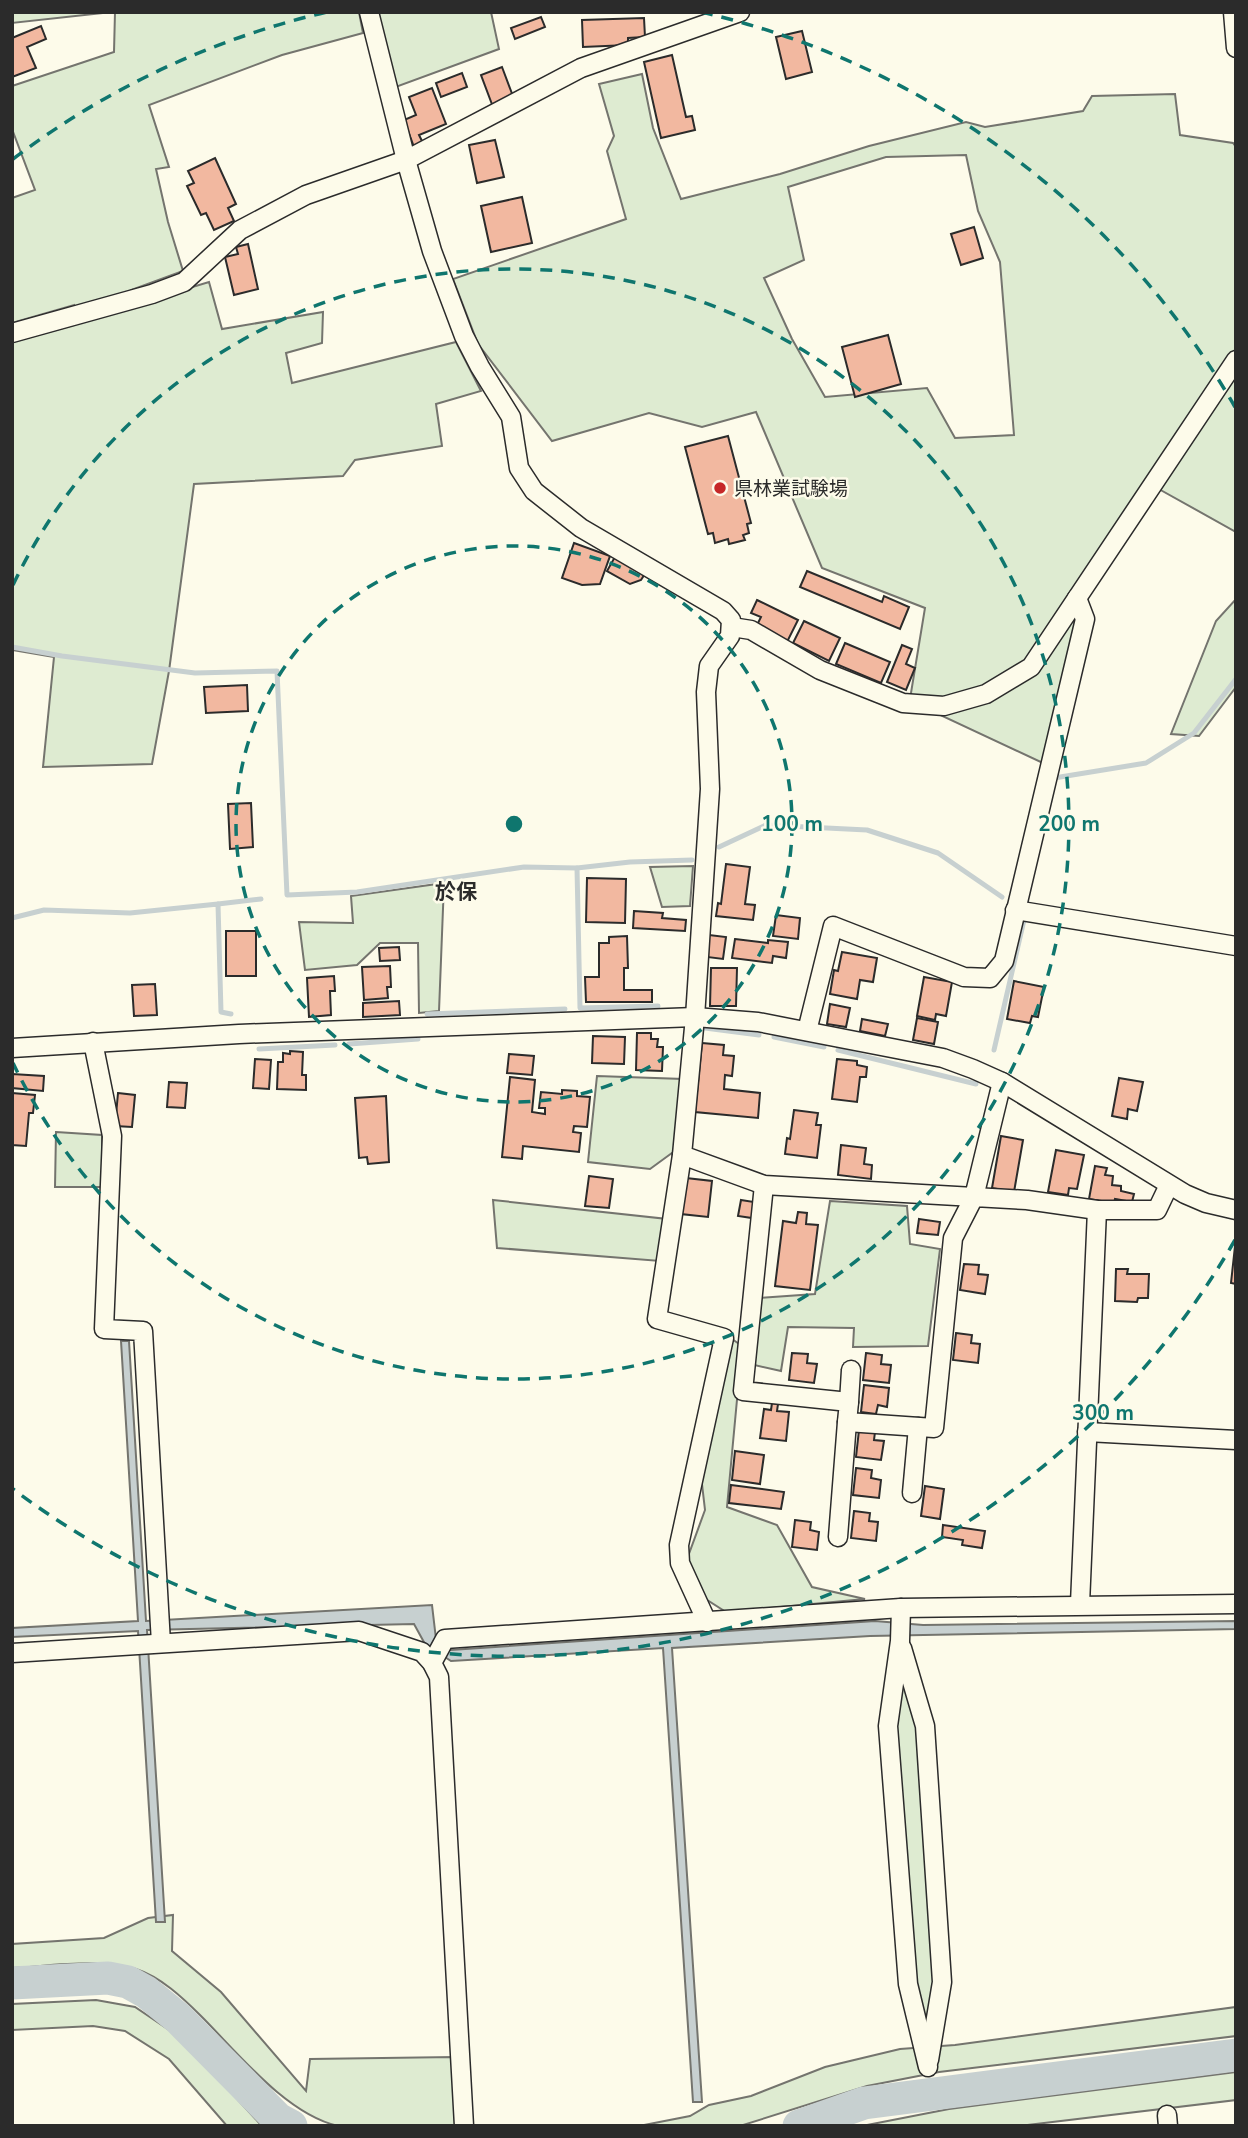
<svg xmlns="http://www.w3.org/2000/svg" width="1248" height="2138" viewBox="0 0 1248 2138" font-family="'Nunito Sans','Noto Sans JP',sans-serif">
<rect width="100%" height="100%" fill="#fdfbea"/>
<g fill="#deebd1" stroke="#74746e" stroke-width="2" fill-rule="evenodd">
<polygon points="12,12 112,12 12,23"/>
<polygon points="115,12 359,12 363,33 282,55 149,105 169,167 156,169 168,222 183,271 131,290 136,304 209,282 222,329 323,312 322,343 286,353 292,383 456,342 481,391 436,404 442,446 355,460 343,476 194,484 169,671 152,764 43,767 54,657 12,650 12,342 74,325 74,305 12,323 12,198 35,190 12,129 12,86 114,52"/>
<polygon points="377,12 491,12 499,49 393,88"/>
<path d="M642,74L653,128L681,199L780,174L869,146L966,122L985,127L1083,111L1092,96L1175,94L1180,135L1233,143L1236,147V349L1024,662L981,689L945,699H910L925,608L822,568L756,412L702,427L649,413L552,441L478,344L453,279L626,219L607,151L614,136L599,84ZM966,155L978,211L1000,262L1014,435L955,438L927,388L825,397L792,339L764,278L804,260L788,187L886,157Z"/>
<polygon points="1236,368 1236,532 1157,488"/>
<polygon points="1236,599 1236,687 1199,736 1171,734 1216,621"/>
<polygon points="1070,620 1077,623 1045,764 938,714 988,698"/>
<polygon points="693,866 690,906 662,907 650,867"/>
<polygon points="444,883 439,1011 419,1013 418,943 380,943 357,965 305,970 299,922 353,923 351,896"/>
<polygon points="597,1076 683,1079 676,1150 650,1169 588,1162"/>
<polygon points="56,1132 102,1135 102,1187 55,1187"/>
<polygon points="493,1200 667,1219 660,1261 497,1248"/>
<polygon points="830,1201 907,1206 910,1244 940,1249 928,1346 853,1347 854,1328 788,1327 781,1371 750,1364 760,1298 815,1294"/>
<polygon points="732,1339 742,1346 727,1507 777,1525 812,1587 865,1599 726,1612 701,1596 686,1562 705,1510 700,1467"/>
<polygon points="901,1678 907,1682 918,1725 937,1977 930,2037 912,1982 894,1725"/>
<path d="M173,1915L172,1951L221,1992L306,2091L310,2059L454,2057L455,2126H338C286,2114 238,2053 201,2016C183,1998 161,1977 136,1969C101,1958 49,1966 12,1968V1944L104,1938L148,1918Z"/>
<polygon points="96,2000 135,2007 181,2038 262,2126 227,2126 169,2059 125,2031 93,2026 12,2030 12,2004"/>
<polygon points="1236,2007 1236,2036 939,2072 867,2086 740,2126 639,2126 690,2116 709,2105 751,2096 825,2067 900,2049 955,2045"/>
<polygon points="1236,2072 1236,2100 1019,2126 862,2126 949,2109"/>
</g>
<polygon fill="#c7d0d0" stroke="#74746e" stroke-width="2" points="121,1341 129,1341 146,1621 432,1605 436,1639 451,1650 875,1621 923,1625 1236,1621 1236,1629 870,1636 672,1648 702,2102 693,2102 663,1648 451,1661 425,1644 414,1624 147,1630 165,1922 156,1922 138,1631 12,1637 12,1628 138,1621"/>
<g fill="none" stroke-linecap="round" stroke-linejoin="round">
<g stroke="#c7d0d0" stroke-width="5">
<polyline points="12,647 62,656 195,673 277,671 287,895 357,892 524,867 577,868 630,862 692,860"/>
<polyline points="1053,780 1054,778 1146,763 1194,733 1236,679"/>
<polyline points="719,847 766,825 867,830 938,853 1002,897"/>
<polyline points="577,868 580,1008 658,1006"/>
<polyline points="218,904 261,899"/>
<polyline points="12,918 44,910 130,913 218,904 221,1012 231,1014"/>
<polyline points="427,1014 565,1009"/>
<polyline points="705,1028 759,1035"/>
<polyline points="774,1037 824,1047"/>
<polyline points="349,1044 418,1039"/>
<polyline points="259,1049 335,1045"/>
<polyline points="838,1050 976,1084"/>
<polyline points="994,1050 1024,920"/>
</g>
<g stroke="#c7d0d0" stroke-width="33">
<polyline points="12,1983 108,1978 128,1982 146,1992 178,2018 278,2119 291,2126"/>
<polyline points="799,2126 864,2103 1236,2055"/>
</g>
</g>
<g fill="#f2b8a0" stroke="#2b2b2b" stroke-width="2">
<polygon points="541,17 545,27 515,39 511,28"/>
<polygon points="644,18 645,37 628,38 628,45 583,47 582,20"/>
<polygon points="41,26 46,39 27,47 36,68 12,77 12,38"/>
<polygon points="802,31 812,72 786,79 776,37"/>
<polygon points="672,55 686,117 692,116 695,130 661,138 644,62"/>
<polygon points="502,67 514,99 493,107 481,75"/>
<polygon points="462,73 467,87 441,97 436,83"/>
<polygon points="432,88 446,124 419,135 423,143 414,147 404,120 416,115 409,97"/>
<polygon points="495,140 504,177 477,183 469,145"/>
<polygon points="215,158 236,204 228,208 234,221 214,230 206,213 201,215 187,186 194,183 188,171"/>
<polygon points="522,197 532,243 491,252 481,206"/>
<polygon points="974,227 983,258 961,265 951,234"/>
<polygon points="248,244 258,289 234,295 225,257 238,254 236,247"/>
<polygon points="888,335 901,384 855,397 842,347"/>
<polygon points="728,436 751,523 747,524 749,533 743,535 745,540 729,544 728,539 715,543 713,533 708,534 685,447"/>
<polygon points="574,543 610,556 600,584 582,585 562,578"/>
<polygon points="616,555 646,572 641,580 630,584 607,571"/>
<polygon points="807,571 882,602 884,596 909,607 900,629 800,587"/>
<polygon points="757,600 798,620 787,642 756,627 761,617 751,613"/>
<polygon points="804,621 840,638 829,661 793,643"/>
<polygon points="845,643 890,662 881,683 836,664"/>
<polygon points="902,645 912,649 906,664 915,668 906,690 887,682"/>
<polygon points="247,685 248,711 206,713 204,687"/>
<polygon points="251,803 253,847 230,849 228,804"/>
<polygon points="726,864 750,867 745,904 755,905 753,920 716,916 718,903 721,904"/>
<polygon points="587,878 626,879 625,923 586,922"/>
<polygon points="634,911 663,913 662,918 686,920 685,931 633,928"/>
<polygon points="776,915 800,918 798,939 773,936"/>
<rect x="226" y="931" width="30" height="45"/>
<polygon points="709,935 726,937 723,959 707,957"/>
<polygon points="627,936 628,968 624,968 624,990 652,990 652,1002 586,1002 585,977 599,977 599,943 609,943 609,937"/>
<polygon points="735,939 768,943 768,940 788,942 786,958 773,956 772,963 732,958"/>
<polygon points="399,947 400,960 380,961 379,948"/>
<polygon points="842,952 877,958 873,982 860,980 857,999 830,994 834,970 838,971"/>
<polygon points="390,966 391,987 387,987 388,998 364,1000 362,967"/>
<polygon points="711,968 737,968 736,1006 710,1006"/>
<polygon points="334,976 335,991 330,991 331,1015 309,1017 307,978"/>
<polygon points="924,977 952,982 946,1016 936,1014 935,1020 917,1016"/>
<polygon points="1014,981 1044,987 1038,1017 1032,1016 1030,1023 1007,1019"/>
<polygon points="155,984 157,1015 134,1016 132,985"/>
<polygon points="399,1001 400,1015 363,1017 363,1003"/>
<polygon points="830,1004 850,1008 846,1027 827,1024"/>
<polygon points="917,1018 938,1022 934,1044 913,1040"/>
<polygon points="862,1019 888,1024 885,1036 860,1031"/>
<polygon points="637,1033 651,1033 651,1039 658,1039 657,1047 663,1047 662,1071 636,1070"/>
<polygon points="593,1036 625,1037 624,1064 592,1063"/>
<polygon points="702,1043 724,1045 723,1055 734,1056 732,1076 725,1075 724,1089 760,1093 758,1118 695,1112"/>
<polygon points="290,1051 303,1052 302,1075 306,1075 306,1090 277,1089 278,1062 283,1062 283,1053 290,1054"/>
<polygon points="509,1054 534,1056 532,1075 507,1073"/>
<polygon points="255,1059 271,1060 269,1089 253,1088"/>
<polygon points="837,1059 857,1061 857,1065 867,1067 866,1077 860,1077 857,1102 832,1099"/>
<polygon points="12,1074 44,1076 43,1091 12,1088"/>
<polygon points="510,1077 535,1080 532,1112 545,1114 545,1108 539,1108 541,1092 562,1094 562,1090 577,1091 577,1096 590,1097 587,1127 574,1126 573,1132 581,1133 579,1152 523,1146 522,1159 502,1157"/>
<polygon points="1119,1078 1143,1082 1137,1111 1128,1109 1127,1119 1112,1116"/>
<polygon points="169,1082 187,1083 185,1108 167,1107"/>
<polygon points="12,1093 35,1095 33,1113 29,1113 26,1146 12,1145"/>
<polygon points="118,1093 135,1095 132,1127 115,1126"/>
<polygon points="386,1096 389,1162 368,1164 367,1157 359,1158 355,1098"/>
<polygon points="794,1110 818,1113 816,1125 821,1125 817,1158 785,1154 787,1138 790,1139"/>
<polygon points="1001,1136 1023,1140 1014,1192 992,1188"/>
<polygon points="841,1145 866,1148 864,1164 872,1165 871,1179 838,1175"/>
<polygon points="1056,1150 1084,1155 1077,1189 1069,1188 1068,1195 1048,1192"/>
<polygon points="1095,1166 1107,1168 1105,1175 1113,1176 1112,1185 1121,1186 1121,1191 1134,1194 1132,1202 1115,1199 1114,1203 1089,1199"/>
<polygon points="589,1176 613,1179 609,1208 585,1206"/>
<polygon points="686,1178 712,1181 708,1217 681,1214"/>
<polygon points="741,1200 754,1202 752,1218 738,1216"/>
<polygon points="798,1212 807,1213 806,1224 818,1225 810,1290 775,1286 783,1221 796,1223"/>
<polygon points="919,1219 940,1222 938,1235 917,1233"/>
<polygon points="1236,1237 1236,1284 1231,1283"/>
<polygon points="964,1264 979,1265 978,1274 988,1275 985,1294 960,1290"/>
<polygon points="1116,1269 1128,1269 1127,1274 1149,1274 1148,1298 1138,1298 1137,1302 1115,1301"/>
<polygon points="956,1333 972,1335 971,1343 980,1344 978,1363 953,1360"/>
<polygon points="792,1353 808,1354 807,1363 817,1364 814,1383 789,1380"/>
<polygon points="866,1353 882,1355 881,1364 891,1365 889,1383 863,1380"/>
<polygon points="864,1385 889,1388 887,1407 878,1405 876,1414 861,1412"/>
<polygon points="772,1403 778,1404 777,1411 789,1412 786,1441 760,1438 764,1409 771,1410"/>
<polygon points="859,1430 875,1432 874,1440 884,1441 881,1460 856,1457"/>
<polygon points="735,1451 764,1455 760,1484 732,1480"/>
<polygon points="856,1468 872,1470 871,1478 881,1480 879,1498 853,1495"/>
<polygon points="731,1485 784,1492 781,1509 729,1503"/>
<polygon points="925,1486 944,1489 940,1519 921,1516"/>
<polygon points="854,1511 870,1513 869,1521 878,1522 876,1541 851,1538"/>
<polygon points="795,1520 811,1522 810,1530 819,1532 817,1550 792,1547"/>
<polygon points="943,1525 985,1531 982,1548 962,1545 963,1540 942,1537"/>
</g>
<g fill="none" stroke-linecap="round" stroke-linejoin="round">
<g stroke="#2b2b2b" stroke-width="21">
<g id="street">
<polyline points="369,12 406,160 432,251 464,336 480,367 511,417 519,468 534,491 581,528 723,611 731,620 730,636 709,666 706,692 710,789 695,1017 682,1155 764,1185 974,1197 1002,1082"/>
<polyline points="1233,12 1236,48"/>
<polyline points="12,333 152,294 184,282 240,230 306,195 406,160 581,68 740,12"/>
<polyline points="732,627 751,630 820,670 903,703 944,706 986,694 1031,667 1236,360"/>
<polyline points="1015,910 1236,946"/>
<polyline points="807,1031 833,926 964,977 990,978 1004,961 1085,619 1077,598"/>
<polyline points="93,1042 112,1136 104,1329 143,1331 161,1643"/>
<polyline points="12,1048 239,1034 695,1017 758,1022 943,1058 973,1069 1002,1082 1185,1194 1206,1203 1236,1210"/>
<polyline points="682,1155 657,1319 724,1338 679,1545 680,1563 707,1622"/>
<polyline points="764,1185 743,1391 849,1402 847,1422 934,1428 953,1238 974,1197 1027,1200 1097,1210 1157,1210 1169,1185"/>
<polyline points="849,1402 851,1370"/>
<polyline points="1087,1432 1236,1440"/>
<polyline points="912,1493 918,1427"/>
<polyline points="838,1537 847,1422"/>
<polyline points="1080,1604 1097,1210"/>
<polyline points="901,1608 900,1641 888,1726 908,1984 928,2067"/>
<polyline points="902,1648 925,1726 942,1982 929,2060"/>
<polyline points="12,1653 359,1631 422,1652 432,1663 439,1677 464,2126"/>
<polyline points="432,1663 445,1639 901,1608 1236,1604"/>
<polyline points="1167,2115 1168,2126"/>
</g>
</g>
<use href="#street" stroke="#fdfbea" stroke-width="18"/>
</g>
<g fill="none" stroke="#0f766e" stroke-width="3.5" stroke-dasharray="12 9">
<circle cx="514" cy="824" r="278"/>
<path d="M13 585A555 555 0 1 1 13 1063"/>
<path d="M1235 1240A833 833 0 0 1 13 1489M13 159A833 833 0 0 1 327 12M701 12A833 833 0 0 1 1235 407"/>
</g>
<circle fill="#c62828" stroke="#fdfbea" stroke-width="2.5" cx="720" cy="488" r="7"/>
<g text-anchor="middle" stroke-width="5" stroke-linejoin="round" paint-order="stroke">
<g font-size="19" fill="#2b2b2b" stroke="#fdfbea" text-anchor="start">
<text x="734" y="495">県林業試験場</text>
</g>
<g font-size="21" font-weight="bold" fill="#2b2b2b" stroke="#fdfbea">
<text x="456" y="899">於保</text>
</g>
</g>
<circle cx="514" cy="824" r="10" fill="#0f766e" stroke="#fdfbea" stroke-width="3.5"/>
<g font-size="21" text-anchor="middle" font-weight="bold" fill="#0f766e" stroke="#fdfbea" stroke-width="5" stroke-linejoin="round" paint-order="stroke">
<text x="792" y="831">100 m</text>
<text x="1069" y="831">200 m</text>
<text x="1103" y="1420">300 m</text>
</g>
<rect width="1248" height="2138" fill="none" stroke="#2b2b2b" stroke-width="28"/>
</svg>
